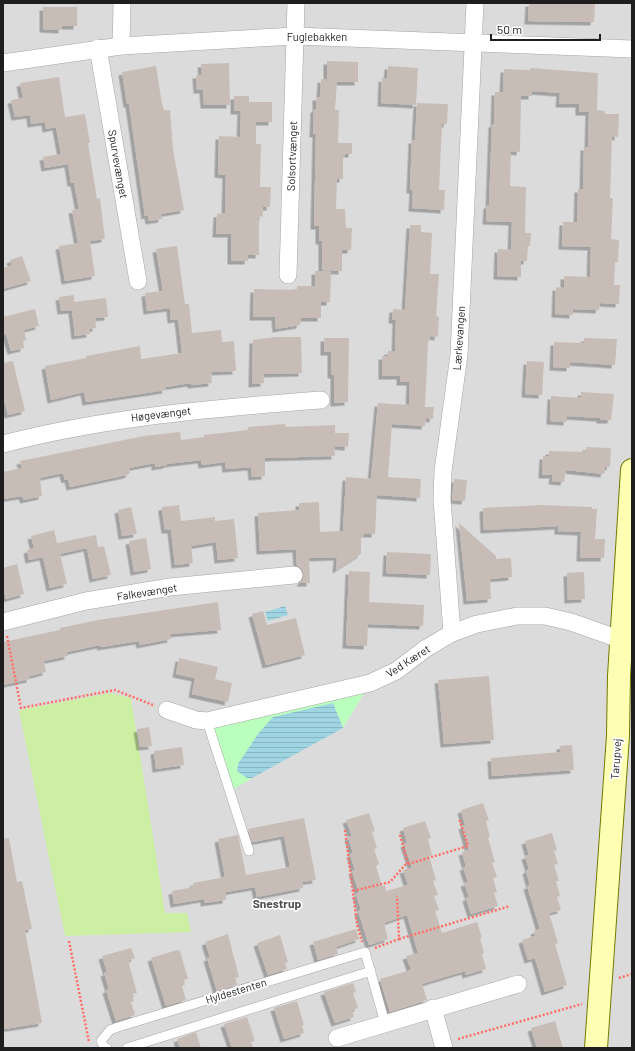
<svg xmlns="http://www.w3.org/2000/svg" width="635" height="1051" viewBox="0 0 635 1051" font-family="Barlow,sans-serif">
<defs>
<pattern id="water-rules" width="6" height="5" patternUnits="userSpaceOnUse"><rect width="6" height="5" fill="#9fd5e2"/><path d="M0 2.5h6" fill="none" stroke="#88b6c1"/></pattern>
<filter id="shadow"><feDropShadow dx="-3.5" dy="3.5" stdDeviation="0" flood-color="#0004"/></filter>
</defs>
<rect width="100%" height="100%" fill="#f0ebe3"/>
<rect fill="#dcdbdb" x="3" y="3" width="629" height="1045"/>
<polygon fill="#ccefa3" points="110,693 131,698 165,913 187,913 191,932 65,936 19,710"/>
<polygon fill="#bbffbe" points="370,683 343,728 333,703 247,778 252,778 229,792 207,721"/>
<g fill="url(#water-rules)">
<polygon points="285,606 288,615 268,621 265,612"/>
<polygon points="333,703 343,728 252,778 247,778 237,771 238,764 258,734 273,717"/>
</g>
<g fill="#c8bdb6" filter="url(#shadow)">
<polygon points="529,3 595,3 594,22 528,21"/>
<polygon points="43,7 77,7 77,26 62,26 62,30 43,29"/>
<polygon points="327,61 358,62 358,82 337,82 335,110 339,110 338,143 352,143 352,154 345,154 343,159 343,179 337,179 336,209 345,209 346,228 352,228 351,250 342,250 342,271 322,270 322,241 319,241 319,226 314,226 316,134 313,134 314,109 316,109 316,97 320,97 321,79 327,80"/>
<polygon points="229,63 230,105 204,105 203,90 197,90 196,75 202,75 201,64"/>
<polygon points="156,66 162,104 164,110 170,110 173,149 184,210 161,214 162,219 149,221 148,215 145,216 129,104 127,104 122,72"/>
<polygon points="388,66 418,68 416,105 381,103 382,78 387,79"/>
<polygon points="530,68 598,73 597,110 605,111 605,114 619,114 618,137 612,136 610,198 613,198 611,239 619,240 618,262 615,262 614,285 620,285 619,304 600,303 599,310 573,309 573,315 555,314 556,287 564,288 564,276 590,277 591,247 562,246 563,222 577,222 578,189 583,189 584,147 588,147 589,112 579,112 579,104 559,104 560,93 532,91 532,96 521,96 520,152 511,151 510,186 526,187 525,233 531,233 530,246 528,246 527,261 521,261 521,277 497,276 498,249 511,250 512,222 486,221 487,205 489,205 492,124 494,124 495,92 503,92 504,69 530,70"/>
<polygon points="59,77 65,117 85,114 90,143 88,143 97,199 100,198 105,239 90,241 95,276 65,281 59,246 78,243 72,210 79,209 74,183 71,183 68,164 45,168 43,157 61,154 56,127 46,129 45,122 31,124 30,115 15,117 11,100 23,98 20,83"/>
<polygon points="234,96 249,96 249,102 272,102 272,122 256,122 256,144 261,144 260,187 271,187 270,207 263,207 263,217 259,216 259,255 248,255 248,261 231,261 231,234 216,234 217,214 225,213 226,175 218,174 219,136 240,137 241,111 234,111"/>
<polygon points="417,103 448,104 447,124 442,124 439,190 445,190 444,210 412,208 413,190 410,190 412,140 415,140"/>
<polygon points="410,225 421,225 421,232 432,233 430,274 439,274 436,316 439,317 438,337 430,336 428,343 425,407 434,407 433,419 426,418 425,426 392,424 388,477 421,479 420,498 377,495 375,534 364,534 364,537 361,537 361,554 336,570 337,557 309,558 310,583 300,583 303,579 304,574 302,569 297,566 296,549 260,551 258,513 299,510 299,503 319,502 320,532 343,531 346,477 371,479 378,403 409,405 410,382 400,382 400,376 382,376 382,356 387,356 388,351 395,351 396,320 392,320 393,309 405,310"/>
<polygon points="177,246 185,304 189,304 192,333 221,330 222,342 234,341 236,371 211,372 212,383 191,385 191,383 165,387 166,390 86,402 84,392 51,400 45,366 86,358 86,356 140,346 141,359 182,353 178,319 171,320 170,308 147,311 145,293 163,291 156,249"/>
<polygon points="22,256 31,281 3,289 3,268 12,265 10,260"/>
<polygon points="315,271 331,272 330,302 321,302 321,318 301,318 300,325 276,329 275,317 253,317 254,289 297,290 297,286 315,286"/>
<polygon points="74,295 74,302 106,298 108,317 95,318 96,328 89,329 90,334 75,336 72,310 61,311 59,297"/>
<polygon points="35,309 39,326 24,330 26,340 23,341 24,348 11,351 6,334 3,335 3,317"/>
<polygon points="276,337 301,337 302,373 263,374 264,383 252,384 253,340"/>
<polygon points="324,338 349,338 348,402 334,403 334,375 331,375 331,352 324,352"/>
<polygon points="584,338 617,339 615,365 570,362 570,368 553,367 554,342 584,343"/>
<polygon points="13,361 25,411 8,415 3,396 3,363"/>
<polygon points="527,361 544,362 542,395 525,394"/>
<polygon points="581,392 614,394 611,420 600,420 600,418 567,416 567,422 550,421 551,396 581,398"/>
<polygon points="285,424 286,427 335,425 335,433 349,433 348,447 334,446 335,456 265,458 265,476 252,477 251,467 226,469 225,462 202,465 201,460 167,464 167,465 155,467 155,463 129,468 130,473 127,475 70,487 68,479 65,480 63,473 40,478 42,496 24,500 22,496 3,499 3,472 22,468 20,461 144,436 180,432 181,440 204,437 204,435 248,430 248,427"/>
<polygon points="586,447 611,448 610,467 605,467 604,474 566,470 564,482 552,481 553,475 542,475 543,456 549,456 549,451 586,452"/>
<polygon points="454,479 467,480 465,501 452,500"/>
<polygon points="179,505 181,521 215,517 215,521 234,519 238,558 218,560 216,542 191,546 193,563 175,565 171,530 165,530 162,510 162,507"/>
<polygon points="541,505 592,507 592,509 597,509 595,539 605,539 604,558 580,558 581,532 558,531 558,526 484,530 483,508"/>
<polygon points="131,507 137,534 122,536 118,510"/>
<polygon points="459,523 496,556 496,559 511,558 512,577 490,579 491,599 467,601"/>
<polygon points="54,530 57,543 96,535 98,547 104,546 111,575 93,579 87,548 60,554 67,584 50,588 43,557 29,560 27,550 34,548 31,536"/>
<polygon points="146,538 151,569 134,572 129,541"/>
<polygon points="387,552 431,554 430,575 386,573"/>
<polygon points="17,564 24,594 6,599 3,586 3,568"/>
<polygon points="349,571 370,572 369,602 424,605 423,626 368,624 367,646 346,645"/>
<polygon points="584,572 585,599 568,600 567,573"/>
<polygon points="218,602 221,630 170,634 171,639 140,645 139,641 101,647 100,645 67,652 68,656 44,661 46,672 30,676 30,679 3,685 3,642 60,630 60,628 98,620"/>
<polygon points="263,611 267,625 296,618 305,655 266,665 252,614"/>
<polygon points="179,658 218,667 215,679 232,683 228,702 192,694 195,678 176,674"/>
<polygon points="489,676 494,740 444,744 438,680"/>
<polygon points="149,727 152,746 140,747 137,729"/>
<polygon points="572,745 574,770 492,776 491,758 560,752 560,746"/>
<polygon points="182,747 184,765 156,769 154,751"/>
<polygon points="483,803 489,820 486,821 490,837 488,838 495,862 492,863 497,877 493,878 497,892 494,893 498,906 471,914 466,898 469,897 464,883 468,882 463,867 466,867 462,852 469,850 462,826 465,825 461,810"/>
<polygon points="369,813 375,831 372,832 377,848 374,849 379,864 376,866 382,886 385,886 386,891 408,885 403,870 412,868 404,844 407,843 403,828 425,821 431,838 428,839 432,855 429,856 436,880 433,881 438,895 434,896 439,910 435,911 442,933 477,922 482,938 480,938 484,953 482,954 486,969 466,975 465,971 422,984 427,1000 390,1012 380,979 411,970 406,956 418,953 407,915 384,923 388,939 369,945 358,911 361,910 356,894 359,893 352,871 355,870 350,854 353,853 348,837 352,836 346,820"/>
<polygon points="304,818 316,880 302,882 303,888 257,897 255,887 226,892 226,900 204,903 204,899 174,904 172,891 194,887 193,883 225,877 218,839 238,835 246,875 290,867 284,836 252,842 248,829"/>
<polygon points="552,833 557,850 554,851 558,864 554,865 559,881 556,881 560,896 557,897 561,910 549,913 558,943 555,944 567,985 545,992 535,958 528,960 522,940 535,936 534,931 540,929 527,886 530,885 526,871 529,869 525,856 529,855 525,841"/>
<polygon points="9,838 17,882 22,881 28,910 32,929 25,930 42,1023 4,1029 3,839"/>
<polygon points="356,929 359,939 336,947 338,954 318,960 313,942"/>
<polygon points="228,934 239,977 235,978 237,985 217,991 207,958 210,957 205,942"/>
<polygon points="280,935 288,962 285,963 287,969 268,975 257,943"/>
<polygon points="131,948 135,958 129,960 130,968 137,993 132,994 134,1001 131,1002 135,1015 116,1021 106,990 109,989 104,973 107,972 102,956"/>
<polygon points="177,950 180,951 188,979 183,980 185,985 182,986 186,1000 166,1006 151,958"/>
<polygon points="353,983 356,992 353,993 358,1008 352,1010 354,1017 335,1023 324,992"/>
<polygon points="297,1001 304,1025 302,1025 304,1033 284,1039 274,1008"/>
<polygon points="247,1017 255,1041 251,1042 253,1048 232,1048 224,1024"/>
<polygon points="555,1021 563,1048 537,1048 531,1028"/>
<polygon points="196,1032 201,1048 180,1048 177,1039"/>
</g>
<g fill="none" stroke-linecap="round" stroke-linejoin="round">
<g stroke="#a5a5a5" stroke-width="10">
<g id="lane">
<polyline points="207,721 249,851"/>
<polyline points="107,1048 104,1047 101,1041 110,1030 118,1027 365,952 385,1023"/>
<polyline points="127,1048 371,971"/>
</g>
</g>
<g stroke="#a5a5a5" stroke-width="18">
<g id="street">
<polyline points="121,46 122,3"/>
<polyline points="98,48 138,281"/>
<polyline points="3,63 121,46 295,36 632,49"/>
<polyline points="288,275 296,3"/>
<path d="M3,444C107,417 214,408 321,400"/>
<polyline points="3,622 86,601 170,587 294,575"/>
<polyline points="452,633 442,499 443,471 459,355 475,3"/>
<polyline points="167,710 196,720 207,721 370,683 396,671 425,649 452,633 477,624 517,616 545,616 571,622 622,640"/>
<polyline points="433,1008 444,1048"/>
<polyline points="337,1038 518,984"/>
</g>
</g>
<g stroke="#717a00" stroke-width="24">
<polyline id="secondary" points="596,1048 618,736 619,676 632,470"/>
</g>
<g stroke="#ff6e65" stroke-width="2.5" stroke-dasharray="2 2" stroke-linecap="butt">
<polyline points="7,636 21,708 115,690 153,705"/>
<polyline points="345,830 357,924 362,942"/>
<polyline points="400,835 408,864"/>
<polyline points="353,891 390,882 405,865 468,846 459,818"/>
<polyline points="399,939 510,906"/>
<polyline points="69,941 89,1042"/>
<polyline points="375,948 399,939 397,896"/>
<polyline points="619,978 632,974"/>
<polyline points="458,1039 582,1004"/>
</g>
<use href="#lane" stroke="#fff" stroke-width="9"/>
<use href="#street" stroke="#fff" stroke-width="17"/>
<use href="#secondary" stroke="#feffb2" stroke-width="22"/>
</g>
<g text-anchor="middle" stroke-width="3.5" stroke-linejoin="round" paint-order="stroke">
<g font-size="11" fill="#1e1e1e" stroke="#fff">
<text x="317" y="41">Fuglebakken</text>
<text transform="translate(292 156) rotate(-88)" y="4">Solsortvænget</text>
<text transform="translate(118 164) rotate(80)" y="4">Spurvevænget</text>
<text transform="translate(459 338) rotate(-86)" y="4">Lærkevangen</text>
<text transform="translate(161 414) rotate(-7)" y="4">Høgevænget</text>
<text transform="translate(147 592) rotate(-9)" y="4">Falkevænget</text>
<text transform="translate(408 661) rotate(-33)" y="4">Ved Kæret</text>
<text transform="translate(616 759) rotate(-86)" y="4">Tarupvej</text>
<text transform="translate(236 991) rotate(-17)" y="4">Hyldestenten</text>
</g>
<g font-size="12" font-weight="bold" fill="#515151" stroke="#fff">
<text x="277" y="908">Snestrup</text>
</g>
</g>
<rect width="635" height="1051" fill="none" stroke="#1e1e1e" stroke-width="8"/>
<path d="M491 34v6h109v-6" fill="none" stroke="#1e1e1e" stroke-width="2"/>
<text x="497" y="34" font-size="12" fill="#1e1e1e" stroke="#ffffff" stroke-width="3" paint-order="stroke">50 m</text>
</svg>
